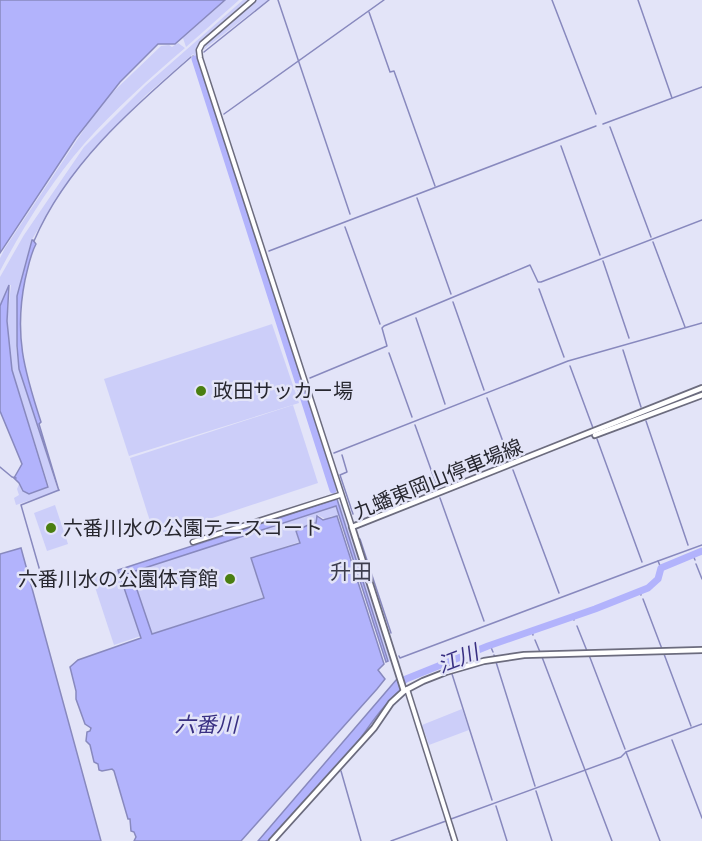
<svg xmlns="http://www.w3.org/2000/svg" width="702" height="841" viewBox="0 0 702 841" font-family="'Source Sans 3','Noto Sans JP',sans-serif">
<rect width="100%" height="100%" fill="#e3e4f8"/>
<g fill="#cccef9">
<polygon points="226,0 239,0 186,47 183,38"/>
<polygon points="243,0 249,0 198,46 197,56 196,57 193,54 146,95 88,155 56,200 31,241 17,297 16,347 19,369 58,491 16,505 14,498 19,495 17,489 19,484 22,491 29,494 49,487 12,370 7,321 11,285 9,285 0,305 0,277 24,235 84,147 145,86"/>
<polygon points="255,0 268,0 203,50 211,38"/>
<path d="M178,43L185,48C150,78 115,109 84,144C52,181 23,227 0,271V258L5,248L95,113L111,94L161,46L169,45L172,47Z"/>
<polygon points="272,324 299,403 129,456 104,379"/>
<polygon points="293,405 318,483 155,537 130,458"/>
<polygon points="342,504 392,660 388,662 377,627 374,628 371,620 375,619 355,557 351,558 349,552 352,550 338,505"/>
<polygon points="55,505 68,544 47,551 34,513"/>
<polygon points="335,506 339,516 332,516 325,519 318,515 316,522 296,530 299,542 251,558 263,598 151,634 131,572"/>
<polygon points="118,570 141,636 114,645 93,581 95,577"/>
<polygon points="462,709 469,730 429,745 422,725"/>
</g>
<g fill="#b2b3fc" stroke="#8889be" stroke-width="1.5">
<polygon points="0,0 225,0 175,44 158,44 120,82 76,138 0,253"/>
<path d="M32,240H33L36,244C30,255 28,268 25,280C14,335 24,370 41,422L39,424L42,434L59,491L19,369L17,346V296Z"/>
<polygon points="9,285 7,321 12,370 48,487 29,494 23,491 19,483 14,478 22,464 0,411 0,306"/>
<polygon points="337,499 388,661 386,662 336,506 126,574 127,577 132,575 152,634 264,598 251,558 300,543 296,531 308,525 316,523 317,516 323,520 337,516 384,664 378,670 385,679 377,689 241,841 134,841 136,837 134,832 131,831 130,819 128,819 114,771 112,769 102,771 99,770 98,764 94,762 90,745 86,741 87,732 90,731 91,728 85,724 76,699 76,691 70,667 78,660 141,638 118,570"/>
<polygon points="21,548 101,841 0,841 0,554"/>
<path d="M397,679L401,690C378,709 364,736 345,758C320,786 294,813 269,841H258Z"/>
</g>
<g fill="none" stroke-linecap="round" stroke-linejoin="round">
<g stroke="#8889be" stroke-width="1.5">
<polyline points="278,0 350,214"/>
<polyline points="552,0 596,114"/>
<polyline points="638,0 672,98"/>
<polyline points="369,12 390,72 394,71 435,186"/>
<polyline points="204,52 269,0"/>
<polyline points="193,56 195,58"/>
<polyline points="224,114 384,0"/>
<polyline points="214,120 215,119"/>
<polyline points="603,124 702,87"/>
<polyline points="610,127 651,237"/>
<polyline points="561,146 600,255"/>
<polyline points="417,198 451,294"/>
<polyline points="345,227 380,324"/>
<path d="M34,241C66,166 130,110 191,57"/>
<polyline points="653,242 685,327"/>
<polyline points="269,251 596,126"/>
<polyline points="257,255 259,255"/>
<polyline points="603,261 629,338"/>
<polyline points="539,289 564,357"/>
<polyline points="453,302 484,390"/>
<polyline points="416,318 445,404"/>
<polyline points="623,350 641,407"/>
<polyline points="389,353 412,417"/>
<polyline points="570,366 593,428"/>
<polyline points="310,378 387,346 382,328 384,326 530,265 538,282 541,282 702,220"/>
<polyline points="298,383 300,382"/>
<polyline points="487,398 510,461"/>
<polyline points="646,421 688,545"/>
<polyline points="415,425 438,489"/>
<polyline points="597,439 642,562"/>
<polyline points="334,453 568,361 702,323"/>
<polyline points="342,455 347,472 340,475 353,514"/>
<polyline points="323,458 324,457"/>
<polyline points="0,467 12,477 16,478"/>
<polyline points="513,470 559,593"/>
<polyline points="440,498 484,621"/>
<polyline points="360,539 391,633"/>
<polyline points="693,555 695,560"/>
<polyline points="658,561 702,545"/>
<polyline points="696,564 702,579"/>
<polyline points="42,578 21,505 59,490"/>
<polyline points="640,591 641,595"/>
<polyline points="643,599 662,649"/>
<polyline points="573,617 574,620"/>
<polyline points="577,626 587,651"/>
<polyline points="532,631 533,635"/>
<polyline points="535,640 540,652"/>
<polyline points="490,645 493,652"/>
<polyline points="664,654 691,726"/>
<polyline points="494,655 495,657"/>
<polyline points="589,655 625,749"/>
<polyline points="399,656 400,658 658,561 661,568"/>
<polyline points="542,657 612,841"/>
<polyline points="448,662 450,668"/>
<polyline points="496,662 535,786"/>
<polyline points="452,674 492,800"/>
<polyline points="672,740 702,818"/>
<polyline points="626,752 660,841"/>
<polyline points="341,771 361,841"/>
<polyline points="536,791 552,841"/>
<polyline points="496,806 507,841"/>
<polyline points="451,819 621,757 626,752 702,724"/>
<polyline points="447,824 452,841"/>
<polyline points="391,841 446,821"/>
</g>
<g stroke="#b2b3fc" stroke-width="7">
<polyline points="195,59 333,490"/>
<polyline points="397,686 406,679 488,646 595,609 648,588 658,579 661,568 702,551"/>
</g>
<g stroke="#6c6c7e" stroke-width="7">
<g id="minor">
<polyline points="253,0 202,44 199,50 200,58 352,527"/>
<polyline points="193,542 340,495"/>
<polyline points="407,689 455,841"/>
</g>
</g>
<g stroke="#6c6c7e" stroke-width="8">
<g id="major">
<polyline points="595,435 702,395"/>
<polyline points="404,691 352,527 702,388"/>
<polyline points="272,841 374,728 391,703 404,691 423,681 446,672 484,661 524,655 702,650"/>
</g>
</g>
<use href="#minor" stroke="#fff" stroke-width="4"/>
<use href="#major" stroke="#fff" stroke-width="4.5"/>
</g>
<g fill="#4a7e11" stroke="#e3e4f8" stroke-width="2">
<circle cx="201" cy="391" r="6"/>
<circle cx="51" cy="528" r="6"/>
<circle cx="230" cy="579" r="6"/>
</g>
<g text-anchor="middle" stroke-width="5" stroke-linejoin="round" paint-order="stroke">
<g font-size="20" fill="#27272f" stroke="#e3e4f8" text-anchor="start">
<text x="213" y="398">政田サッカー場</text>
<text x="63" y="535">六番川水の公園テニスコート</text>
<text x="218" y="586" text-anchor="end">六番川水の公園体育館</text>
</g>
<g font-size="20" fill="#27272f" stroke="#e3e4f8">
<text transform="translate(438 479) rotate(-22)" y="7">九蟠東岡山停車場線</text>
</g>
<g font-size="21" fill="#3d3d4d" stroke="#e3e4f8">
<text x="351" y="579">升田</text>
</g>
<g font-size="21" font-style="italic" fill="#393082" stroke="#e3e4f8">
<text transform="translate(458 659) rotate(-21)" y="7">江川</text>
<text x="206" y="732">六番川</text>
</g>
</g>
</svg>
